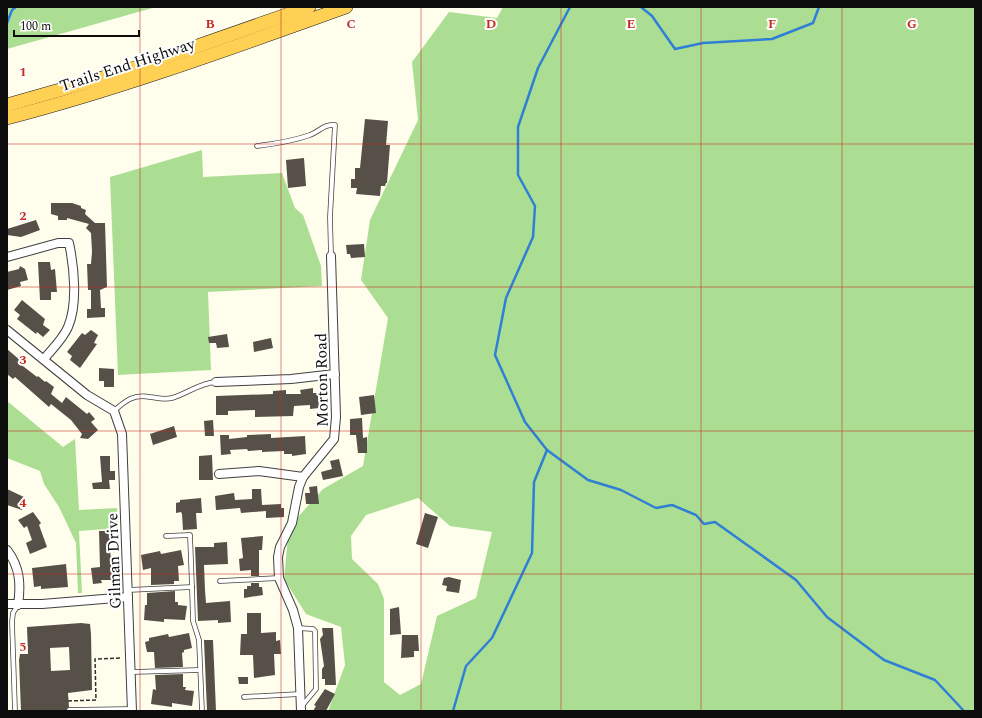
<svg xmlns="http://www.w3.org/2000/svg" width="982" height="718" viewBox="0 0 982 718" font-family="Spectral,serif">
<rect width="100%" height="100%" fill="#fffeed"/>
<g fill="#abde92" fill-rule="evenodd">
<polygon points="7,7 156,7 7,49"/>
<path d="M503,7H975V711H328L345,665L341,627L306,614L284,579L289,527L323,489L363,466L388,318L361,280L370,220L418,120L412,62L449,12L497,18ZM418,498L450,526L492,532L476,598L437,616L421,684L400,695L384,682V599L378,584L352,559L351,536L366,515Z"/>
<polygon points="202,150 203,177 282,173 295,208 303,215 321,266 322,286 208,292 211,370 118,375 110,177"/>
<polygon points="7,401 63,447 75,439 79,510 117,508 118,528 79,531 82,593 78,593 76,543 59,507 44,484 40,471 7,458"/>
</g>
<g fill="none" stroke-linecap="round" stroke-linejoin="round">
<g stroke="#307fd6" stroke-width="2.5">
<polyline points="570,7 538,68 518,127 518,175 535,206 533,237 506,298 495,355 525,422 547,450 588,480 621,490 656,508 672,505 696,515 704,524 715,522 796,580 827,617 884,660 935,680 964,711"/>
<polyline points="641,7 652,16 675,49 703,43 772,39 813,23 819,7"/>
<polyline points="7,23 12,10 16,7"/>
<polyline points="453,711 466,666 492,638 532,553 534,482 547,450"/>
</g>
</g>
<g fill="#575049" fill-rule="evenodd">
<polygon points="365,119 388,121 386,145 390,145 387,183 386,183 385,186 381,186 380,196 356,194 357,188 351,188 351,179 355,179 355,168 360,168"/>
<polygon points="304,158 306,186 288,188 286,160"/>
<polygon points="51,203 72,203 81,206 81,208 86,210 85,214 95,223 105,223 107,287 100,290 101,308 105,308 105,317 87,318 87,309 91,309 91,290 88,290 87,264 91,264 92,252 91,233 86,228 89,224 67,218 67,220 58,220 58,216 51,214"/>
<polygon points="36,220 40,230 21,237 7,235 7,229"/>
<polygon points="364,244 365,257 351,258 350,254 347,254 346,245"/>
<polygon points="38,262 50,262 51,270 55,269 57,292 51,292 51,300 40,300"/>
<polygon points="20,266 25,269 28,280 20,282 21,286 7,290 7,272 19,269"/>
<polygon points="22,300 45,319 43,325 50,330 43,337 37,332 36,334 17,319 20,315 14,310"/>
<polygon points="91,330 98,335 94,343 97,344 80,368 70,360 72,356 67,352 82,333 85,335"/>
<polygon points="227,334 229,347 217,348 216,343 209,343 208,337"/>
<polygon points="271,338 273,348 254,352 253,342"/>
<polygon points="7,349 21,361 19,363 37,377 38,376 45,382 46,381 54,387 51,394 62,403 66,397 87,414 89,412 95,419 91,422 98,430 88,439 80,438 82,434 71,420 51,404 49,407 15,377 13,379 7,374"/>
<polygon points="99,368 114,369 114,387 104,387 104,381 99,381"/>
<polygon points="313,388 313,393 318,393 319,408 310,409 310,405 294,406 293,416 255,417 255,410 228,411 228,415 216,415 216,396 273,394 273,391 286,390 286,394 301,394 300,390"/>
<polygon points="374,395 376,413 361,415 359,397"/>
<polygon points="362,418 363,438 367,437 367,453 358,453 356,435 350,435 350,419"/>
<polygon points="213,420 214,436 205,436 204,421"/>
<polygon points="174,426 177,437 153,445 150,434"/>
<polygon points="271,434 271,438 305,436 306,454 292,456 292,454 284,454 284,451 262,452 262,450 248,451 247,449 230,450 231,454 221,455 220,435 229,435 229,439 247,437 247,435"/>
<polygon points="212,455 213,480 199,480 199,456"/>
<polygon points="100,456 110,456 110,471 115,471 115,480 109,480 110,489 93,489 92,483 102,482"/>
<polygon points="339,459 343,476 323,480 321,472 332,469 330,461"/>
<polygon points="317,486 319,504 306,504 305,493 310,493 309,487"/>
<polygon points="7,489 26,498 22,510 7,505"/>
<polygon points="252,489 261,489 262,505 281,504 281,508 284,508 284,517 266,518 266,511 241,513 240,508 216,510 215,496 234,493 235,500 252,499"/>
<polygon points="201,498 202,513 196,513 197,529 183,530 182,514 181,512 176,513 176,503 180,502 180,500"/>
<polygon points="33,512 41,523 39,525 47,547 30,554 26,543 32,540 27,526 24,528 18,520"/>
<polygon points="425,513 438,517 428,548 416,544"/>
<polygon points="99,531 110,531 110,551 114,580 101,580 102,583 93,584 91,568 100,567"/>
<polygon points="263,536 262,550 259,550 259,576 251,576 251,570 240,571 239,559 243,558 241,538"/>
<polygon points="227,542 228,564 204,565 205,590 206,603 230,601 231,622 218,623 218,620 198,621 195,547 214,547 214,543"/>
<polygon points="181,550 184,565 178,566 179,581 174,581 174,584 151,585 151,568 143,570 141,555 160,551 161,554"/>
<polygon points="66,564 68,587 41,589 41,586 34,587 32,568"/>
<polygon points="449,577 461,580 459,593 446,591 447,586 442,585 444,578"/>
<polygon points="251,583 259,583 259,587 262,587 263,595 244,598 244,589 247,589 247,586 251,586"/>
<polygon points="175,591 175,602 178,602 178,605 187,606 185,620 164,619 164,622 144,620 145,605 147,605 147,593"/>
<polygon points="399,607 401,634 390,635 390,609"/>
<polygon points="247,613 261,613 261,633 276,632 276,641 280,640 281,654 274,654 275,675 254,678 253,655 240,655 241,634 247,634"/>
<path d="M81,623L90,624L91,634L92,690L68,693L69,707L66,711H21L19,660L20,654H28L27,627ZM69,647L70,670L51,671L50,648Z"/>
<polygon points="322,628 333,628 336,685 325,685 325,679 322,679 322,669 324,666 320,639 323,635"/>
<polygon points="189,633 192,648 184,650 184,652 182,653 183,667 155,668 154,652 147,652 145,642 149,641 149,638 168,634 169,637"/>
<polygon points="402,635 418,635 419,651 414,651 414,657 401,658"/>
<polygon points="204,640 213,640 216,711 207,711"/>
<polygon points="183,674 183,687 186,687 185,690 194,691 192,706 172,703 172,707 151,704 153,689 156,690 155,675"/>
<polygon points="238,677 248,677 248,684 239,684"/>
<polygon points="325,689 335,694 326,711 313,711 316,706 314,705"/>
</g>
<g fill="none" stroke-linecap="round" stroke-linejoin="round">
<g stroke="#404040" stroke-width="5.5">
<g id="service">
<path d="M257,146C274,144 293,141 310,135C320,131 324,124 335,125L330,217L331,256"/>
<path d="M114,411C126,400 134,394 150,397C158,398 164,400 172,398C187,394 199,383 216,382"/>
<polyline points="166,536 190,535 192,587"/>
<polyline points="220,581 279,578"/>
<polyline points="128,590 192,587 193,621 199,640 202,711"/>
<polyline points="298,628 313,629 315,631 316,689 301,707"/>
<polyline points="132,672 200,670"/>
<polyline points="244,697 300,694"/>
<polyline points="69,710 132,709"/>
<polyline points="15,711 12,622 13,613 18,605"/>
</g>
</g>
<g stroke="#404040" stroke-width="10">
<g id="minor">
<path d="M7,257L58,243H69C74,267 78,304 68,327C63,339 52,349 44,359"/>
<polyline points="7,330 87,395 114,411 122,434 132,711"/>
<polyline points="216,382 291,379 335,374"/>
<polyline points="219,474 259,471 303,477"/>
<path d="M7,550C20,567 21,584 18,605"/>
<polyline points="7,604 42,604 128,597"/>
<polyline points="301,711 298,628 293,610 279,578 278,557 280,547 292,523 299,487 303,477 334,439 336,417 331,256"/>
</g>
</g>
<g stroke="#1e1e1e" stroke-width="14">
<g id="trunk">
<polyline points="7,105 123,72 309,7"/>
<path d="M7,118C122,88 234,47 346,7"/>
</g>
</g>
<polyline stroke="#2f2f2f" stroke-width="1.5" stroke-dasharray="4 2" stroke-linecap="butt" points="68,701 96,700 95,659 122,658"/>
<use href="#service" stroke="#fff" stroke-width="4"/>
<use href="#minor" stroke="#fff" stroke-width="8"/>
<use href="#trunk" stroke="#fed054" stroke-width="13"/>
</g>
<path fill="none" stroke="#c7291b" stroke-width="1" stroke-opacity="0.55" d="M140,7V711M281,7V711M421,7V711M561,7V711M701,7V711M842,7V711M7,144H975M7,287H975M7,431H975M7,574H975"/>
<g text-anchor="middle" stroke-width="4" stroke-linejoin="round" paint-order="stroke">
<g font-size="16" fill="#0d0d0d" stroke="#fff">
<text transform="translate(127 64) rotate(-18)" y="6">Trails End Highway</text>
<text transform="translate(321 380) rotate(-91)" y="6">Morton Road</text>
<text transform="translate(113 561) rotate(-92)" y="6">Gilman Drive</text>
</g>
</g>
<g font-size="13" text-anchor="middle" font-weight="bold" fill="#c7291b" stroke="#fff" stroke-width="4" stroke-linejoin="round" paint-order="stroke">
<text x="210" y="28">B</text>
<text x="351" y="28">C</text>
<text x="491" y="28">D</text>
<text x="631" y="28">E</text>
<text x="772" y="28">F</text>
<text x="912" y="28">G</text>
<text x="23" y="76">1</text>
<text x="23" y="220">2</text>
<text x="23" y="364">3</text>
<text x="23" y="507">4</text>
<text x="23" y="651">5</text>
</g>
<rect width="982" height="718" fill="none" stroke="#0d0d0d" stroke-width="16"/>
<path d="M14 30v6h125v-6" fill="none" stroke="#0d0d0d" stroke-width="2"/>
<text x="20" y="30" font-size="12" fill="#0d0d0d" stroke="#ffffff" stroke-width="3" paint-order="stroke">100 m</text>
</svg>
